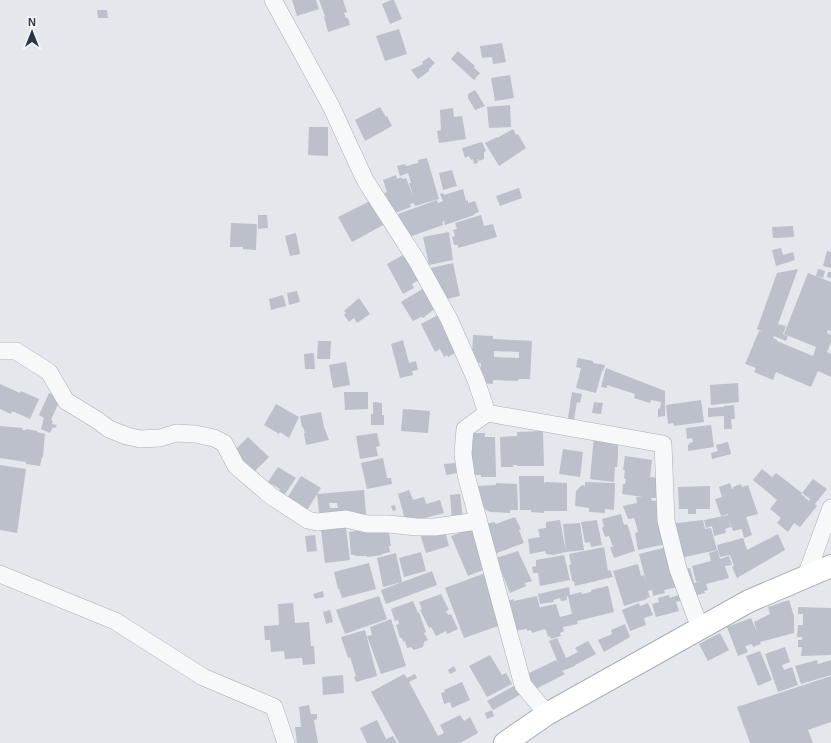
<svg xmlns="http://www.w3.org/2000/svg" width="831" height="743" viewBox="0 0 831 743" font-family="Helvetica,sans-serif">
<rect width="100%" height="100%" fill="#e4e7ec"/>
<g fill="#bbc0ca" fill-rule="evenodd">
<polygon points="292,0 316,0 319,9 297,16"/>
<polygon points="319,0 343,0 347,12 344,13 346,18 348,18 350,25 328,32 324,17 325,16"/>
<polygon points="391,0 394,0 402,19 390,24 382,4"/>
<polygon points="97,10 107,10 108,18 98,18"/>
<polygon points="399,29 407,54 385,61 376,36"/>
<polygon points="502,43 506,62 493,64 492,57 482,58 480,46"/>
<polygon points="458,51 475,66 474,68 480,73 474,80 451,59"/>
<polygon points="429,57 435,63 429,69 429,71 418,79 411,70 423,64 422,62"/>
<polygon points="510,75 514,98 495,101 491,78"/>
<polygon points="475,90 485,106 475,110 468,98 468,94"/>
<polygon points="510,105 511,127 489,128 487,107"/>
<polygon points="380,107 386,117 387,116 392,126 365,141 355,120"/>
<polygon points="453,108 454,117 462,116 466,139 439,143 437,131 441,130 440,110"/>
<polygon points="309,127 328,127 328,156 308,155"/>
<polygon points="513,129 516,135 518,134 526,148 499,166 485,143 497,137 497,138"/>
<polygon points="482,142 486,151 484,152 484,159 479,161 478,159 477,159 478,163 474,164 473,159 471,160 469,156 465,158 462,148"/>
<polygon points="427,158 439,199 415,206 414,203 410,204 411,207 392,214 384,193 387,192 383,180 396,175 397,179 402,177 402,179 406,178 414,198 409,183 411,183 408,173 400,176 397,166 405,164 406,166 418,163 418,160"/>
<polygon points="452,170 457,186 443,190 439,173"/>
<polygon points="519,188 522,198 500,206 496,196"/>
<polygon points="463,189 466,201 468,200 468,203 475,201 479,212 474,214 474,215 445,225 444,221 442,222 443,225 406,238 398,214 437,200 438,203 443,201 440,194 443,193 444,195"/>
<polygon points="372,200 385,224 352,242 338,217"/>
<polygon points="258,215 267,215 268,228 258,229"/>
<polygon points="481,215 484,226 493,224 497,237 458,248 458,245 454,245 452,237 455,236 453,230 457,229 455,223"/>
<polygon points="231,223 257,224 256,250 243,249 243,247 230,247"/>
<polygon points="793,226 794,237 773,238 772,227"/>
<polygon points="449,232 453,260 429,265 423,237"/>
<polygon points="296,233 300,254 290,256 285,236"/>
<polygon points="781,248 783,255 793,252 795,260 776,266 772,250"/>
<polygon points="827,251 831,252 831,268 823,266"/>
<polygon points="405,254 419,280 412,284 414,288 403,294 387,264"/>
<polygon points="453,263 460,296 443,300 434,281 431,268"/>
<polygon points="798,269 778,324 786,326 783,334 788,336 786,341 774,336 773,338 777,340 777,341 813,356 816,347 784,334 808,273 831,282 831,331 828,330 827,333 831,335 831,342 827,352 831,354 831,377 818,371 811,387 776,372 773,380 754,372 756,368 745,364 759,331 763,332 757,329 777,273"/>
<polygon points="818,269 825,271 823,278 816,276"/>
<polygon points="828,272 831,272 831,278 827,277"/>
<polygon points="424,288 437,307 423,318 421,317 413,321 401,302"/>
<polygon points="297,291 300,302 289,305 287,293"/>
<polygon points="283,295 286,306 271,310 269,299"/>
<polygon points="359,298 370,314 357,323 354,318 349,322 344,315 346,313 344,311"/>
<polygon points="442,313 457,352 448,357 447,355 444,357 440,349 435,352 421,324"/>
<path d="M473,335L493,336V339L532,341L530,379H519L518,381L493,380V384L480,383L481,363L473,362L472,357ZM494,351L519,352V358L494,357Z"/>
<polygon points="403,340 409,363 416,361 418,370 412,371 413,375 400,378 391,344"/>
<polygon points="318,341 331,341 330,359 317,359"/>
<polygon points="314,353 315,369 305,369 304,354"/>
<polygon points="578,358 593,361 593,363 605,365 603,371 602,371 596,393 576,388 581,368 576,367"/>
<polygon points="346,362 350,385 333,388 329,365"/>
<polygon points="606,368 665,391 665,416 658,417 658,409 660,408 661,402 651,400 650,403 634,398 635,394 607,385 607,388 601,387"/>
<polygon points="738,383 739,402 711,405 710,385"/>
<polygon points="0,384 20,393 21,391 39,399 30,419 12,411 11,414 0,409"/>
<polygon points="344,392 368,392 368,409 345,410"/>
<polygon points="572,392 582,394 580,403 577,402 573,425 567,424"/>
<polygon points="49,393 56,396 59,402 51,420 53,421 52,424 57,425 55,428 53,427 50,433 41,429 44,418 39,415"/>
<polygon points="701,400 704,422 674,426 673,423 668,424 666,405"/>
<polygon points="373,402 382,403 382,415 384,415 384,425 371,425 371,414 373,414"/>
<polygon points="594,402 603,403 601,414 592,413"/>
<polygon points="276,404 299,417 289,438 280,432 279,434 264,425"/>
<polygon points="734,405 735,419 731,419 732,429 724,429 724,416 708,417 708,408 724,407 724,406"/>
<polygon points="403,409 430,411 428,433 401,431"/>
<polygon points="321,412 324,427 329,440 306,445 304,433 305,433 303,427 302,427 300,416"/>
<polygon points="711,425 714,447 688,451 688,445 690,444 689,443 693,442 692,438 687,439 686,428"/>
<polygon points="0,426 23,428 22,430 26,430 26,429 37,431 37,432 45,434 43,457 42,457 40,466 26,464 26,462 0,458"/>
<polygon points="543,431 544,466 517,466 517,465 513,465 513,467 501,467 500,437 517,436 517,432"/>
<polygon points="377,433 380,446 376,447 378,456 360,459 356,436"/>
<polygon points="470,433 485,433 485,437 495,437 496,477 481,477 481,475 472,475 472,448"/>
<polygon points="594,436 618,439 618,457 617,467 615,467 614,482 590,479"/>
<polygon points="248,437 269,457 253,473 232,453"/>
<polygon points="728,442 731,454 712,459 711,453 718,451 716,445"/>
<polygon points="563,449 583,452 580,477 559,474"/>
<polygon points="625,456 652,460 650,477 660,478 658,498 651,498 652,501 660,500 666,544 638,550 635,533 638,532 636,524 634,518 628,519 623,506 637,503 636,497 643,497 622,494 623,484 625,484 626,479 624,478 625,470 623,470"/>
<polygon points="383,458 387,478 391,478 392,484 367,489 361,463"/>
<polygon points="455,463 457,473 446,475 444,464"/>
<polygon points="0,465 26,469 17,533 0,530"/>
<polygon points="278,467 296,478 283,497 278,494 280,489 268,482"/>
<polygon points="762,469 772,477 776,473 802,493 801,494 809,501 810,499 802,493 813,479 827,489 815,504 817,506 800,527 794,523 788,532 777,523 781,518 770,509 777,500 753,480"/>
<polygon points="301,476 321,488 304,515 284,503"/>
<polygon points="519,476 544,476 544,484 545,482 567,483 567,511 544,511 544,513 531,512 531,510 520,510"/>
<polygon points="585,482 615,483 614,510 605,509 605,513 589,512 589,508 575,506 576,491 582,485 585,486"/>
<polygon points="496,483 517,484 518,510 510,510 510,513 491,512 486,510 482,505 479,499 478,486 496,485"/>
<polygon points="730,483 732,489 734,488 733,487 741,484 742,487 748,485 758,514 746,517 752,535 744,538 742,529 733,531 728,517 731,527 725,529 726,533 714,536 712,526 706,528 704,520 728,515 728,514 721,516 715,499 722,497 719,487"/>
<polygon points="710,486 710,509 696,509 696,514 688,514 688,509 679,509 678,487"/>
<path d="M364,490L366,514L320,521L317,494ZM329,503H337L338,508H330Z"/>
<polygon points="409,490 413,500 424,497 426,504 440,500 444,513 406,523 398,494"/>
<polygon points="460,494 463,518 452,520 450,495"/>
<polygon points="395,505 396,510 393,511 391,506"/>
<polygon points="621,514 624,525 627,524 629,529 635,551 614,558 610,547 613,547 609,536 605,537 602,528 604,527 602,519"/>
<polygon points="515,517 521,529 519,530 524,543 494,554 483,525 494,522 496,524"/>
<polygon points="345,520 350,560 325,563 320,522"/>
<polygon points="560,520 566,552 553,555 546,554 545,551 530,554 528,539 540,537 538,529 546,528 546,522"/>
<polygon points="597,520 602,545 591,547 590,542 585,543 581,522"/>
<polygon points="703,520 705,529 711,528 717,550 676,559 669,524"/>
<polygon points="580,523 584,550 566,552 563,524"/>
<polygon points="388,527 391,546 389,546 390,552 382,554 382,555 367,557 367,556 355,556 355,555 351,555 349,532"/>
<polygon points="444,528 449,546 426,553 420,534"/>
<polygon points="473,528 484,565 481,566 483,570 468,576 451,536"/>
<polygon points="778,534 785,550 737,578 732,567 734,566 730,555 720,557 717,545 743,538 747,550"/>
<polygon points="315,535 317,551 307,552 305,536"/>
<polygon points="604,547 608,571 610,570 613,577 575,586 574,581 572,581 569,565 571,564 569,554"/>
<polygon points="667,547 677,587 664,590 665,593 653,596 652,590 648,591 650,597 647,598 647,599 624,606 613,571 638,564 641,576 644,575 647,585 639,554"/>
<polygon points="718,550 720,559 729,556 732,565 725,566 729,578 706,584 708,590 704,591 705,593 690,597 682,570 690,568 694,583 701,581 696,582 692,566 711,561 709,553"/>
<polygon points="518,551 532,581 525,583 526,586 510,593 496,558"/>
<polygon points="421,552 426,571 404,577 399,558"/>
<polygon points="396,553 402,582 383,587 377,558"/>
<polygon points="564,555 570,580 540,586 538,573 533,573 532,567 536,566 536,560"/>
<polygon points="369,563 376,589 342,598 339,589 338,589 334,572"/>
<polygon points="432,571 437,585 386,604 381,590"/>
<polygon points="488,572 504,624 464,638 445,588"/>
<polygon points="608,586 614,612 577,621 578,624 563,627 564,631 560,633 561,636 551,639 550,636 548,637 546,630 544,629 532,633 531,630 527,631 527,629 514,631 507,601 513,599 514,601 537,596 540,608 541,607 556,604 560,617 572,614 568,596 567,596 567,600 561,601 560,598 553,600 554,602 540,604 538,594 569,587 570,595 581,592 582,594 591,592 591,590"/>
<polygon points="323,591 324,597 315,599 313,594"/>
<polygon points="684,593 686,599 676,602 679,611 656,617 652,604 659,602 658,598 669,595 670,598"/>
<polygon points="441,594 449,610 446,611 448,615 451,614 458,629 447,634 446,631 436,636 431,627 429,628 420,610 422,609 419,602"/>
<polygon points="379,596 387,619 345,634 336,610"/>
<polygon points="789,600 794,616 794,633 760,642 761,644 753,647 752,644 745,646 748,652 738,656 727,627 751,618 757,632 754,622 770,614 768,607"/>
<polygon points="413,601 418,613 419,612 426,632 424,633 428,640 424,642 423,647 414,650 411,647 407,648 405,641 403,642 402,638 400,638 396,625 399,624 398,620 395,621 391,609"/>
<polygon points="293,603 295,623 309,622 311,646 314,646 315,664 303,665 302,658 285,659 284,651 271,652 270,640 265,640 264,626 279,625 278,604"/>
<polygon points="639,603 640,606 648,603 653,615 644,618 646,625 630,631 622,610"/>
<polygon points="798,607 831,608 831,655 801,656 802,647 798,647 798,640 802,640 802,637 797,637 798,625 803,625 803,614 798,614"/>
<polygon points="330,610 333,622 326,624 323,612"/>
<polygon points="391,619 406,666 381,674 367,636 372,635 370,627"/>
<polygon points="625,624 630,637 604,652 598,640 612,634 611,630"/>
<polygon points="365,630 377,676 356,682 354,677 356,676 350,657 348,658 341,637"/>
<polygon points="720,633 729,650 708,661 699,644"/>
<polygon points="557,638 566,658 578,652 575,648 588,641 596,654 575,665 575,666 562,671 565,674 532,691 525,675 556,660 558,663 549,641"/>
<polygon points="785,647 790,662 782,665 784,670 792,667 798,685 778,692 765,654"/>
<polygon points="760,651 772,680 758,686 746,656"/>
<polygon points="490,655 502,675 506,673 512,684 487,697 469,666"/>
<polygon points="817,660 818,664 831,660 831,675 801,684 795,666"/>
<polygon points="454,666 456,671 450,674 448,670"/>
<polygon points="404,674 407,678 415,674 417,678 409,682 438,736 444,733 440,725 460,715 464,721 470,717 478,733 460,743 399,743 371,692"/>
<polygon points="343,675 344,693 323,695 322,677"/>
<polygon points="831,676 831,722 808,730 813,743 750,743 737,707"/>
<polygon points="462,682 470,700 452,708 450,702 444,704 441,693 445,692 444,690"/>
<polygon points="519,683 525,692 493,710 487,701"/>
<polygon points="309,705 311,714 317,714 317,719 314,720 318,743 297,743 295,727 301,727 299,707"/>
<polygon points="492,710 494,716 487,719 485,713"/>
<polygon points="377,720 386,739 393,736 397,743 367,743 360,728"/>
</g>
<g fill="none" stroke-linecap="round" stroke-linejoin="round">
<g stroke="#a9aeb7" stroke-width="18">
<g id="street">
<polyline points="273,0 331,106 365,180 417,261 449,319 476,380 487,413 465,429 463,454 466,475 523,685 547,714"/>
<polyline points="0,351 16,351 49,372 66,401 97,420 109,429 127,436 140,439 160,438 176,433 195,434 214,438 224,443 236,466 271,496 308,520 317,522 346,519 367,524 388,524 417,527 435,527 478,521"/>
<polyline points="487,413 663,444 666,521 678,569 700,628"/>
<polyline points="0,574 115,621 203,677 274,707 286,743"/>
<polyline points="806,576 831,508"/>
</g>
</g>
<g stroke="#a9aeb7" stroke-width="24">
<polyline id="secondary" points="505,743 547,714 749,601 831,566"/>
</g>
<use href="#street" stroke="#f7f8fa" stroke-width="17"/>
<use href="#secondary" stroke="#fff" stroke-width="22"/>
</g>
<g transform="translate(32 32)" stroke="#f4f6f9" stroke-width="3" paint-order="stroke">
<path d="M0-3L7 15L0 10L-7 15Z" fill="#2b3445"/>
<text y="-6" font-size="11" font-weight="bold" text-anchor="middle" fill="#2b3445">N</text>
</g>
</svg>
